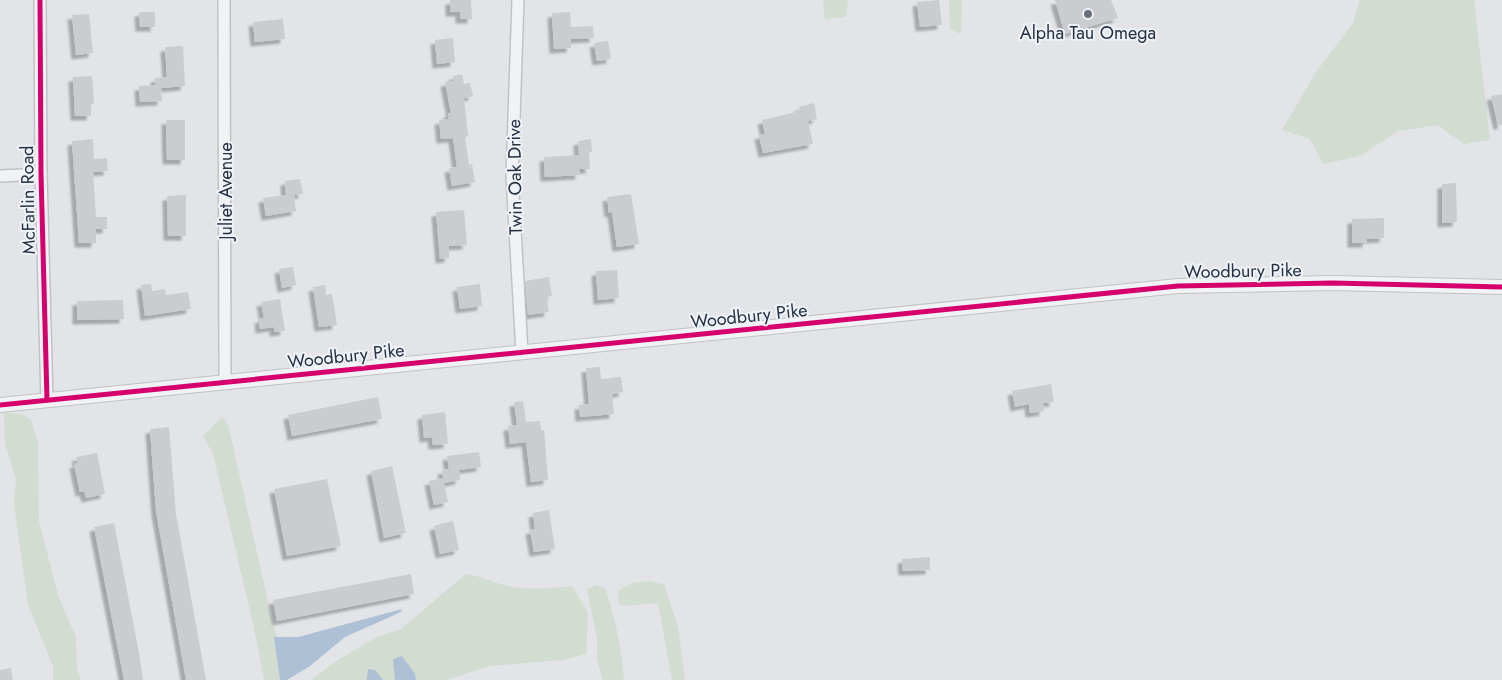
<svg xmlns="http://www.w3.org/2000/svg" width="1502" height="680" viewBox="0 0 1502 680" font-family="Jost,sans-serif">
<defs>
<filter id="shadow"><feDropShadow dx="-4.5" dy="4.5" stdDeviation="1" flood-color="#0004"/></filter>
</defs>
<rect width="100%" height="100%" fill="#e2e4e7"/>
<g fill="#d2dcd1">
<polygon points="823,0 848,0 846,17 825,19"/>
<polygon points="949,0 962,0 961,34 950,29"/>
<polygon points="1360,0 1474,0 1490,140 1464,144 1438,125 1398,131 1360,156 1323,164 1310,139 1282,130 1316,72 1353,23"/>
<polygon points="4,413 21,414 31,420 38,443 39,522 59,598 76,637 77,668 81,680 53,680 53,666 28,605 14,504 16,479 5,444"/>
<polygon points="222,417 228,424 275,633 282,646 285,680 264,680 253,623 213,454 203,436"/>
<path d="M466,574C481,576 494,583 508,586C529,591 551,588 572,586L588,613L586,654L563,660L490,666L446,680H311L338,660L377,637L401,629Z"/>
<path d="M648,581L664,584L678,627L685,680H672L658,603C645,603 631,608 619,604L618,591L632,583Z"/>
<path d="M596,585L605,588C615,618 622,649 624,680H603L602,678L597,658V638L587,589Z"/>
</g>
<g fill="#adc0d5">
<polygon points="402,609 401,612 345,637 310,666 287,680 280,680 274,637 298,637"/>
<polygon points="402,656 415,674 416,680 395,680 393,659"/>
<polygon points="368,669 375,670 383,680 367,680"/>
</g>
<g fill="#caccd0" filter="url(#shadow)">
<polygon points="450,0 471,0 472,19 460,19 460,12 450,12"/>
<polygon points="939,0 942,25 920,27 917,2"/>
<polygon points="1055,0 1111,0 1118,18 1065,34"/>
<polygon points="139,12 155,12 155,27 140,27"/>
<polygon points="570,12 571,27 593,26 594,38 571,39 571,48 554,49 552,13"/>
<polygon points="89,14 93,53 76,55 72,15"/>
<polygon points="283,19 285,39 255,42 253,22"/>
<polygon points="453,38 455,62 437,64 435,40"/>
<polygon points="608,41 611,59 597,61 594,43"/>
<polygon points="183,46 185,86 161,88 162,101 140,102 139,86 155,85 155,78 167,77 165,47"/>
<polygon points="462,74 464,84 470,83 473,96 464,98 468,136 465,137 469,165 472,164 475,182 452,186 449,168 457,167 453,138 441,139 439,120 449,119 448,113 451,113 445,82 454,81 453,76"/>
<polygon points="92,76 94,104 91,104 91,116 75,116 73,77"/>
<polygon points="1502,94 1502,125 1498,125 1491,96"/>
<polygon points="814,103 817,119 808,121 813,144 763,153 759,135 765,134 762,120 800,111 799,107"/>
<polygon points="166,120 185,120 185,160 167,160"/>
<polygon points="93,139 94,159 107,158 108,171 93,172 96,217 107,217 107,229 96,229 96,243 79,243 72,141"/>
<polygon points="591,139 592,152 589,152 590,169 579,169 580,175 545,177 544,157 579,155 578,141"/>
<polygon points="300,179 303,194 294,195 296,211 266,216 263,198 286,195 285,181"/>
<polygon points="1456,183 1457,222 1442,223 1442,184"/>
<polygon points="631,194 639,244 617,247 612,212 609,213 607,197"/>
<polygon points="186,195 186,236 168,236 167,196"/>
<polygon points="464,210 467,245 449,246 449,258 440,259 436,212"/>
<polygon points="1384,218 1384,238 1367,239 1367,243 1352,243 1352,219"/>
<polygon points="293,267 296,285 282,288 279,269"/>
<polygon points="617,270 619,298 598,300 596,271"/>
<polygon points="549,277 552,296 546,297 549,312 528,315 525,281"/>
<polygon points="151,284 152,291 165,289 166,295 188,292 191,309 145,316 141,285"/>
<polygon points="480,284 482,306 460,309 457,287"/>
<polygon points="325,285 326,295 332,294 337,325 319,327 313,287"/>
<polygon points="280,299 285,331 274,332 274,327 260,329 259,319 264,318 261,302"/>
<polygon points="123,300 124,319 77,320 77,301"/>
<polygon points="600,367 601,379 621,377 623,392 612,394 614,414 580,417 579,405 589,404 586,368"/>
<polygon points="1051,384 1054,402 1043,403 1044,411 1030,413 1029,404 1015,407 1012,391"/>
<polygon points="378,397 382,419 292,436 288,415"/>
<polygon points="523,401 526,422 540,421 541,430 544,430 548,480 531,482 526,442 510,444 508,426 517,425 514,402"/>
<polygon points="445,412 448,444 433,445 432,437 424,438 422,415"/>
<polygon points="169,427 176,514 206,680 186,680 156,511 150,429"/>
<polygon points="479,452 481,467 459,470 460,480 444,483 442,470 449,469 447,456"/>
<polygon points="97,453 105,494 86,498 84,491 80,492 74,464 78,463 76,457"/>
<polygon points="392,466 406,533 384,538 371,471"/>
<polygon points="443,478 448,502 434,505 429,481"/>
<polygon points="327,479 341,546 287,556 274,489"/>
<polygon points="549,510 555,549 534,552 530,530 535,529 533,513"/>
<polygon points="453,521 459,550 440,554 434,526"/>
<polygon points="114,523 139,653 143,680 124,680 94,527"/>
<polygon points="930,557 930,570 903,571 902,559"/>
<polygon points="411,574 414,594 277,621 273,600"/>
<polygon points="11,668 13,680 0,680 0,670"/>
</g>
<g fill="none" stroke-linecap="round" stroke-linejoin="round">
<g stroke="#c0c2c5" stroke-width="14">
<g id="minor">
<polyline points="40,0 41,174 47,400"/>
<polyline points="224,0 225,382"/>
<polyline points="518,0 512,176 522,353"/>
<polyline points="0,176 41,174"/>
</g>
</g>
<g stroke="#c0c2c5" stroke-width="16">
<polyline id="tertiary" points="0,405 1178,286 1333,283 1502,287"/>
</g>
<use href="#minor" stroke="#f1f2f4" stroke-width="11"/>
<use href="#tertiary" stroke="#f1f2f4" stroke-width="14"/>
<g stroke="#eff2f7" stroke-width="8">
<g id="cycleway">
<polyline points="40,0 41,174 47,400"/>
<polyline points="0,405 1178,286 1333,283 1502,287"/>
</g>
</g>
<use href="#cycleway" stroke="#d6006c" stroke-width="5"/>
</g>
<circle fill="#68707c" stroke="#eff2f7" stroke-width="2" cx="1088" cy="14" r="5"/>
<g text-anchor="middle" stroke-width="4" stroke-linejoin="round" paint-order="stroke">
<g font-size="18" fill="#263143" stroke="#eff2f7">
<text x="1088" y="39">Alpha Tau Omega</text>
</g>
<g font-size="18" fill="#263143" stroke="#eff2f7">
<text transform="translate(515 177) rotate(-91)" y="6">Twin Oak Drive</text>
<text transform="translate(226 191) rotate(-90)" y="6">Juliet Avenue</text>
<text transform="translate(28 200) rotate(-91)" y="6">McFarlin Road</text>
<text transform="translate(1243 271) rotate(-1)" y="6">Woodbury Pike</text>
<text transform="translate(749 316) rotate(-6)" y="6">Woodbury Pike</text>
<text transform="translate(346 356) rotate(-6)" y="6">Woodbury Pike</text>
</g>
</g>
</svg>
